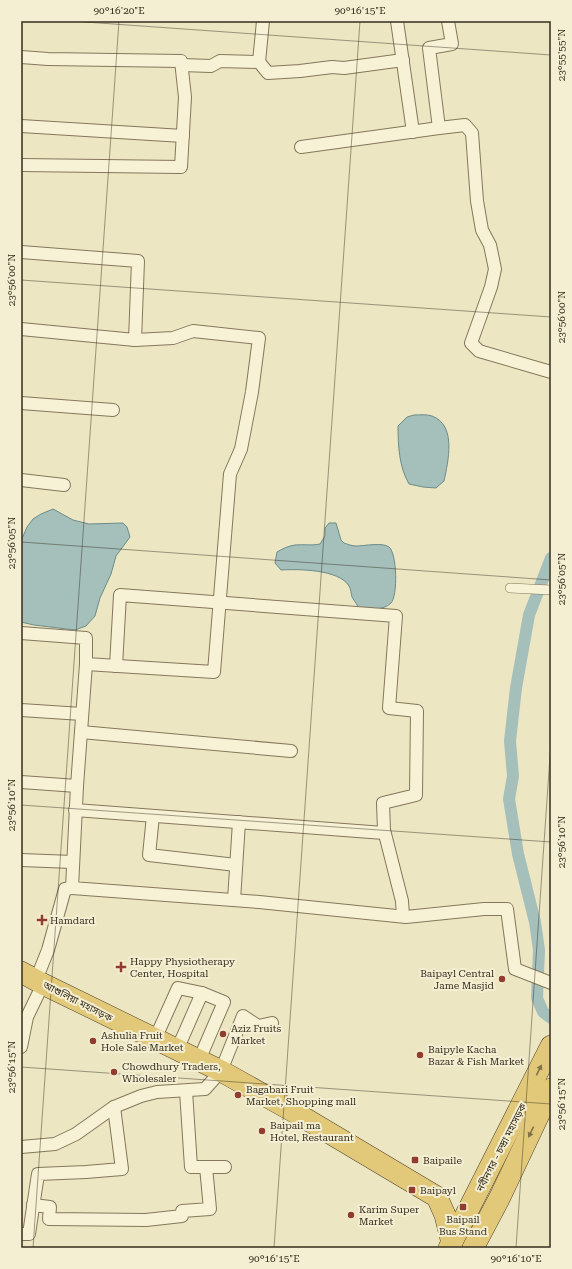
<svg xmlns="http://www.w3.org/2000/svg" width="572" height="1269" viewBox="0 0 572 1269" font-family="'Roboto Serif','Noto Sans Bengali',serif">
<rect width="100%" height="100%" fill="#ece6c3"/>
<g fill="#a5bfbb" stroke="#6c8c89">
<path d="M414,415C420,415 426,414 432,416C457,425 448,462 444,481L436,488L423,487L409,484C399,467 398,445 398,426L407,417Z"/>
<polygon points="53,509 73,520 89,524 123,523 127,527 130,537 116,556 111,574 100,598 95,616 86,626 75,630 34,625 21,622 21,541 27,527 33,519 41,514"/>
<path d="M329,523H336L341,540L344,543C347,544 352,546 356,546C364,546 382,542 389,547C397,553 398,596 391,603C383,611 369,609 359,608C357,604 354,601 352,597C351,594 351,589 349,586C339,569 297,569 281,570L275,563L277,552C282,549 288,546 295,545C304,544 312,546 320,544L325,536V528Z"/>
</g>
<g fill="none" stroke-linecap="round" stroke-linejoin="round">
<polyline stroke="#a5bfbb" stroke-width="12" points="551,558 529,615 516,688 510,741 513,776 509,799 518,854 535,922 539,950 537,998 543,1012 551,1018"/>
<g stroke="#85775b" stroke-width="10">
<polyline id="pedestrian" points="510,588 551,590"/>
</g>
<g stroke="#85775b" stroke-width="14">
<g id="minor">
<polyline points="397,21 413,132"/>
<polyline points="21,57 48,59 181,61 185,97 181,167 21,165"/>
<polyline points="259,62 263,21"/>
<polyline points="182,65 211,66 220,61 259,62 268,73 300,71 332,67 344,68 403,60"/>
<polyline points="21,126 183,136"/>
<polyline points="439,128 429,48 452,44 448,21"/>
<polyline points="301,147 439,128 465,125 472,133 477,201 482,230 490,245 495,269 491,287 471,343 479,351 551,372"/>
<polyline points="21,252 138,261 135,340 21,329"/>
<polyline points="21,403 113,410"/>
<polyline points="21,480 64,485"/>
<polyline points="21,633 86,638 86,664 214,672 230,474 241,449 252,392 259,338 193,331 173,338 135,340"/>
<polyline points="86,664 77,786 72,888 259,902 406,917 484,909 507,909 515,969 551,983"/>
<polyline points="116,666 120,595 396,616 389,708 417,711 416,795 383,803 384,830 402,901 403,916"/>
<polyline points="21,710 82,714"/>
<polyline points="81,732 291,751"/>
<polyline points="21,782 77,786"/>
<polyline points="75,810 384,833"/>
<polyline points="153,816 149,855 236,865"/>
<polyline points="21,860 73,862"/>
<polyline points="234,900 239,822"/>
<polyline points="36,980 48,950 65,889 72,888"/>
<polyline points="155,1039 178,988 202,993"/>
<polyline points="21,1047 27,1017 43,984"/>
<polyline points="177,1050 202,993 224,1002 199,1060"/>
<polyline points="186,1091 191,1167 225,1167"/>
<polyline points="21,1147 55,1144 76,1134 114,1107 141,1096 157,1092 205,1089 221,1071 243,1016 258,1026 272,1023"/>
<polyline points="33,1205 50,1207 49,1219 146,1220 182,1216 182,1211 210,1209 206,1167"/>
<polyline points="21,1234 29,1234 38,1174 86,1172 122,1169 114,1107"/>
</g>
</g>
<g stroke="#53452f" stroke-width="22">
<g id="trunk">
<polyline points="21,972 43,984 221,1071 296,1113 437,1197 445,1215 452,1243"/>
<polyline points="449,1248 551,1046"/>
<polyline points="473,1248 499,1199 551,1089"/>
</g>
</g>
<use href="#pedestrian" stroke="#f7f2d6" stroke-width="9"/>
<use href="#minor" stroke="#f7f2d6" stroke-width="12"/>
<use href="#trunk" stroke="#e2c97a" stroke-width="21"/>
</g>
<defs><path id="oneway-solid" d="M-6-.8H1V-3.2L6.5 0L1 3.2V.8H-6Z"/></defs>
<g fill="#837347">
<use href="#oneway-solid" transform="translate(539 1070) rotate(-64)"/>
<use href="#oneway-solid" transform="translate(531 1132) rotate(115)"/>
</g>
<path fill="none" stroke="#362d1e" stroke-width="1" stroke-opacity="0.45" d="M71,21L551,55M21,280L551,317M21,542L551,580M21,805L551,842M21,1067L551,1104M33,1248L119,21M274,1248L360,21M516,1248L551,742"/>
<g fill="#913c2e" stroke="#f4efd2" stroke-width="1.5">
<path d="M40 914h4v4h4v4h-4v4h-4v-4h-4v-4h4z"/>
<path d="M119 961h4v4h4v4h-4v4h-4v-4h-4v-4h4z"/>
<circle cx="502" cy="979" r="4"/>
<circle cx="223" cy="1034" r="4"/>
<circle cx="93" cy="1041" r="4"/>
<circle cx="420" cy="1055" r="4"/>
<circle cx="114" cy="1072" r="4"/>
<circle cx="238" cy="1095" r="4"/>
<circle cx="262" cy="1131" r="4"/>
<rect x="411" y="1156" width="8" height="8" rx="2"/>
<rect x="408" y="1186" width="8" height="8" rx="2"/>
<rect x="459" y="1203" width="8" height="8" rx="2"/>
<circle cx="351" cy="1215" r="4"/>
</g>
<g text-anchor="middle" stroke-width="4" stroke-linejoin="round" paint-order="stroke">
<g font-size="10" fill="#362d1e" stroke="#f4efd2" text-anchor="start">
<text x="50" y="924">Hamdard</text>
<text x="130" y="965">Happy Physiotherapy<tspan x="130" dy="12">Center, Hospital</tspan></text>
<text x="494" y="977" text-anchor="end">Baipayl Central<tspan x="494" dy="12">Jame Masjid</tspan></text>
<text x="231" y="1032">Aziz Fruits<tspan x="231" dy="12">Market</tspan></text>
<text x="101" y="1039">Ashulia Fruit<tspan x="101" dy="12">Hole Sale Market</tspan></text>
<text x="428" y="1053">Baipyle Kacha<tspan x="428" dy="12">Bazar &amp; Fish Market</tspan></text>
<text x="122" y="1070">Chowdhury Traders,<tspan x="122" dy="12">Wholesaler</tspan></text>
<text x="246" y="1093">Bagabari Fruit<tspan x="246" dy="12">Market, Shopping mall</tspan></text>
<text x="270" y="1129">Baipail ma<tspan x="270" dy="12">Hotel, Restaurant</tspan></text>
<text x="423" y="1164">Baipaile</text>
<text x="420" y="1194">Baipayl</text>
<text x="359" y="1213">Karim Super<tspan x="359" dy="12">Market</tspan></text>
<text x="463" y="1223" text-anchor="middle">Baipail<tspan x="463" dy="12">Bus Stand</tspan></text>
</g>
<g font-size="10" fill="#362d1e" stroke="#f4efd2">
<text transform="translate(78 1001) rotate(27)" y="4">আশুলিয়া মহাসড়ক</text>
<text transform="translate(501 1147) rotate(-63)" y="4">নবীনগর - চন্দ্রা মহাসড়ক</text>
</g>
</g>
<rect width="572" height="1269" fill="none" stroke="#f4efd2" stroke-width="44"/>
<rect x="22" y="22" width="528" height="1225" fill="none" stroke="#362d1e" stroke-width="1.5"/>
<g font-size="10" text-anchor="middle" fill="#362d1e">
<text x="119" y="14">90°16'20"E</text>
<text x="360" y="14">90°16'15"E</text>
<text transform="translate(561 55) rotate(-90)" y="4">23°55'55"N</text>
<text transform="translate(11 280) rotate(-90)" y="4">23°56'00"N</text>
<text transform="translate(561 317) rotate(-90)" y="4">23°56'00"N</text>
<text transform="translate(11 543) rotate(-90)" y="4">23°56'05"N</text>
<text transform="translate(561 579) rotate(-90)" y="4">23°56'05"N</text>
<text transform="translate(11 805) rotate(-90)" y="4">23°56'10"N</text>
<text transform="translate(561 842) rotate(-90)" y="4">23°56'10"N</text>
<text transform="translate(11 1067) rotate(-90)" y="4">23°56'15"N</text>
<text transform="translate(561 1104) rotate(-90)" y="4">23°56'15"N</text>
<text x="274" y="1262">90°16'15"E</text>
<text x="516" y="1262">90°16'10"E</text>
</g>
</svg>
